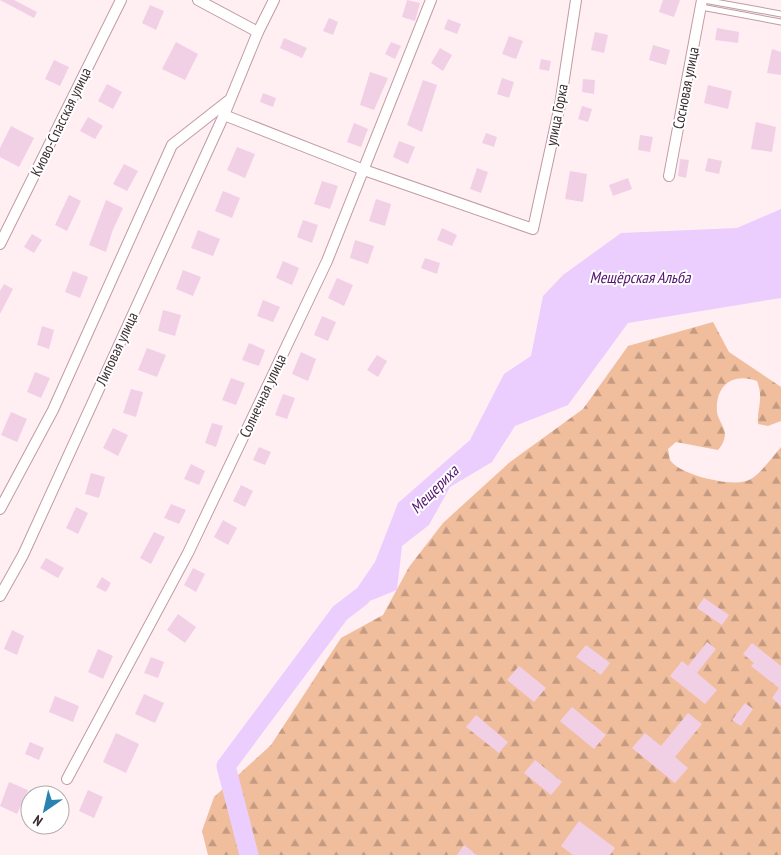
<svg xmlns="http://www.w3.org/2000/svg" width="781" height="855" viewBox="0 0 781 855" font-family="'PT Sans Narrow',sans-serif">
<defs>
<pattern id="forest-firs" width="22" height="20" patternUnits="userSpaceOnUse" patternTransform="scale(1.25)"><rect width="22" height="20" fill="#f1be9d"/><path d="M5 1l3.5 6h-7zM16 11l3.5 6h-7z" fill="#c49b81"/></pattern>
</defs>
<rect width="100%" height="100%" fill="#ffeef2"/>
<path fill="url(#forest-firs)" d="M713,322L729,352L781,387V421L768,426L758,424C757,407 764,399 757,381C732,372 715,386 717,412C718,420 725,427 725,435C724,442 722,445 718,450L676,442L668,449C669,453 669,457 670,460C679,475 734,488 749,480C761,474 772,457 781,447V855H208L202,831L214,797L271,745L341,638L383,615L409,567L443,523L510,462L583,409L628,346Z"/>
<polygon fill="#eccefe" points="781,209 781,298 628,323 568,405 515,426 492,462 450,487 429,525 402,546 397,590 340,613 375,562 398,503 470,440 504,374 531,356 543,296 563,275 621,233 737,228"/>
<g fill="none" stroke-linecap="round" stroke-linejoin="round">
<polyline stroke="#eccefe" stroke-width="19" points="249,855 226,766 340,613 361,597"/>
</g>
<g fill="#f1d0e6">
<polygon points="0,0 14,0 37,12 34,18"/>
<polygon points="407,0 420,3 415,21 402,17"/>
<polygon points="663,0 680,0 674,17 659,12"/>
<polygon points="150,5 164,11 156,30 142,23"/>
<polygon points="329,18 338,22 333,35 323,31"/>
<polygon points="448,19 461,24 457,34 444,29"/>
<polygon points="717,28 739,32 738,43 715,40"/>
<polygon points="595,32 608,35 604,53 591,50"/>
<polygon points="509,36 523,41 516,59 502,54"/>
<polygon points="284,38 307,48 302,58 280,48"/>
<polygon points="176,42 198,54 185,80 162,69"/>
<polygon points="391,42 401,46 395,59 385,54"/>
<polygon points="653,45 670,50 666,65 649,60"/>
<polygon points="440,48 452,55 443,71 431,63"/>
<polygon points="772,49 781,52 781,75 767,73"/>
<polygon points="541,59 551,61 549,71 539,69"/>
<polygon points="54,60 69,67 60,86 45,79"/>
<polygon points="370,72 388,78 374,110 360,105"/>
<polygon points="502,78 514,82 509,98 497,94"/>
<polygon points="583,79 595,80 594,94 582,92"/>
<polygon points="423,80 437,85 422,132 407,125"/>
<polygon points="107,84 122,92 113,109 98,101"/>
<polygon points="708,85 732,91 728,109 704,103"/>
<polygon points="263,93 276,98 273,107 260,102"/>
<polygon points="582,106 592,109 588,122 578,119"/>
<polygon points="88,117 103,126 95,139 80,131"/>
<polygon points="756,122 776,127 772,152 751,149"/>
<polygon points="354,123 368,129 361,147 347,142"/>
<polygon points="11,126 34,138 19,167 0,157 0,148"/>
<polygon points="486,133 497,137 494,147 482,143"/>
<polygon points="640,135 653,137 650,152 638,150"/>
<polygon points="399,141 415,147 408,164 393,157"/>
<polygon points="237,147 255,154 245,178 227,170"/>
<polygon points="708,158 722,161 719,174 705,171"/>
<polygon points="680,159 689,160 686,178 678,176"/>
<polygon points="124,164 138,171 127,191 113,184"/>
<polygon points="477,168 488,172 481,193 470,189"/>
<polygon points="570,171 587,174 583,202 565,199"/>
<polygon points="628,178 632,189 613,196 609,185"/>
<polygon points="322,181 338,186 330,209 314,204"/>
<polygon points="223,191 240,198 232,218 215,211"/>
<polygon points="69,195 81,201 67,231 55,225"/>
<polygon points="376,199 391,204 385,226 369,221"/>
<polygon points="106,200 123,208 112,232 106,252 89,245"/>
<polygon points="303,220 318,225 312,243 297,237"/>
<polygon points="442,228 457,235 452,246 437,240"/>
<polygon points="198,230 220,239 213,256 191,248"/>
<polygon points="32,234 42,240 34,253 24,247"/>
<polygon points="355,240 374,246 368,264 350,258"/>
<polygon points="425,258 440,263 437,274 421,268"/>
<polygon points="283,261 299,268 292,285 276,278"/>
<polygon points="183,270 201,277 193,296 176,289"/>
<polygon points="73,271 88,277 80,298 65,292"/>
<polygon points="337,278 353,285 344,306 328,298"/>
<polygon points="4,284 13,289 0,314 0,291"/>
<polygon points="263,300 280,307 273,322 257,316"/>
<polygon points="163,310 181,315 175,336 158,331"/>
<polygon points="322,316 336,322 328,341 314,335"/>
<polygon points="42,326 54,330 49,349 37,345"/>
<polygon points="249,343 265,350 259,366 242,360"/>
<polygon points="147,348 166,355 157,377 138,370"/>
<polygon points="301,352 316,359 308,381 292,374"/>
<polygon points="377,355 387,361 378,377 367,370"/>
<polygon points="35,372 50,378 41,398 27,392"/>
<polygon points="231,378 245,383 236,405 222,400"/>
<polygon points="131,389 143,392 136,417 123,413"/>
<polygon points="283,394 295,398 287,419 275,415"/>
<polygon points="11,412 27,419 17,442 1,435"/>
<polygon points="212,423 223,426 216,447 205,443"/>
<polygon points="113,428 128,435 118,456 103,448"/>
<polygon points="259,447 271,452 265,465 253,460"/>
<polygon points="191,464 205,471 199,485 184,479"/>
<polygon points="91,473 105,477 99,498 85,494"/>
<polygon points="241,485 253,491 245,507 233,501"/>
<polygon points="171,504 186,510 179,524 164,518"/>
<polygon points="76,507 88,513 78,534 66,528"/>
<polygon points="223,520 237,528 228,545 214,537"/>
<polygon points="154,532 165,537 151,564 140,558"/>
<polygon points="46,558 64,568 58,578 40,568"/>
<polygon points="193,568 205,574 196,592 184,585"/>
<polygon points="102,577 111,583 106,592 96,587"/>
<polygon points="704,598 729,615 722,625 697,608"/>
<polygon points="178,614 196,627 185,643 167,630"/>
<polygon points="12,630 24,636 17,655 4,649"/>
<polygon points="707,642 716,649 697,673 717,690 705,704 670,676 682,661 688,666"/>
<polygon points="752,643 781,666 781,706 772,698 779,688 751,666 754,663 743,654"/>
<polygon points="586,645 610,663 601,675 576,657"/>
<polygon points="98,649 113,656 103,679 88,672"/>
<polygon points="151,657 164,662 158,678 144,673"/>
<polygon points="519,666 546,688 534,702 507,680"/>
<polygon points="144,694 164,703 155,723 135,714"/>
<polygon points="55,696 79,706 73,722 49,712"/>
<polygon points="745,703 753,709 741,726 732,720"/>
<polygon points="572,707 606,735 594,749 560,721"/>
<polygon points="688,713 702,724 675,757 688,768 675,783 632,748 645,733 661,746"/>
<polygon points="476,715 508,742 499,753 466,727"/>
<polygon points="116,733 139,744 126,773 103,762"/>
<polygon points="30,742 44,748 39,760 25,754"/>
<polygon points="535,760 562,782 551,795 524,773"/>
<polygon points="9,782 28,790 17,814 0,806"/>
<polygon points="88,790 103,797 94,818 79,811"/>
<polygon points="579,821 615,848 610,855 573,855 561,846"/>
<polygon points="464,845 477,855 457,855"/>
</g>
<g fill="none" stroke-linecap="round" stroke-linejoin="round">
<g stroke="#c19ba4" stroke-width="7">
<g id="service">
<polyline points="704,0 781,14"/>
<polyline points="701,7 781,22"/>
</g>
</g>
<g stroke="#c19ba4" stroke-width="12">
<g id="minor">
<polyline points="198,0 258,32"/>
<polyline points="224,115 364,170 533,229 560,105 576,0"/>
<polyline points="669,176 702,0"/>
<polyline points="0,244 121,0"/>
<polyline points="0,509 53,410 172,145 228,101"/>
<polyline points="0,596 23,555 224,115 258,32 274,0"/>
<polyline points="67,779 188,553 327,261 431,0"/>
</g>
</g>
<use href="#service" stroke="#fff" stroke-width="5"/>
<use href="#minor" stroke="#fff" stroke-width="10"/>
</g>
<g text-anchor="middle" stroke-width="4" stroke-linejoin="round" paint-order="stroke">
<g font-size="15" fill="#3c2d31" stroke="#fff">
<text transform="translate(686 88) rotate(-79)" y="5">Сосновая улица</text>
<text transform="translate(557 115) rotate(-79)" y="5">улица Горка</text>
<text transform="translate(61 122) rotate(-64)" y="5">Киово-Спасская улица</text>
<text transform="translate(117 349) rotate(-65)" y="5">Липовая улица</text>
<text transform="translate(263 396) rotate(-65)" y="5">Солнечная улица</text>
</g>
<g font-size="16" font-style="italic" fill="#541470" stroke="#fff">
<text x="640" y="283">Мещёрская Альба</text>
<text transform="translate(434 489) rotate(-45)" y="6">Мещериха</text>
</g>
</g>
<g transform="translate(45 810) rotate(214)"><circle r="24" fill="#ffffff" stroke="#b1abad"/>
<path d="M0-4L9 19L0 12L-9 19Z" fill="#2982b0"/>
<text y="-8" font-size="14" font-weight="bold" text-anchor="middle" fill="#3c2d31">N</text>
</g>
</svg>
